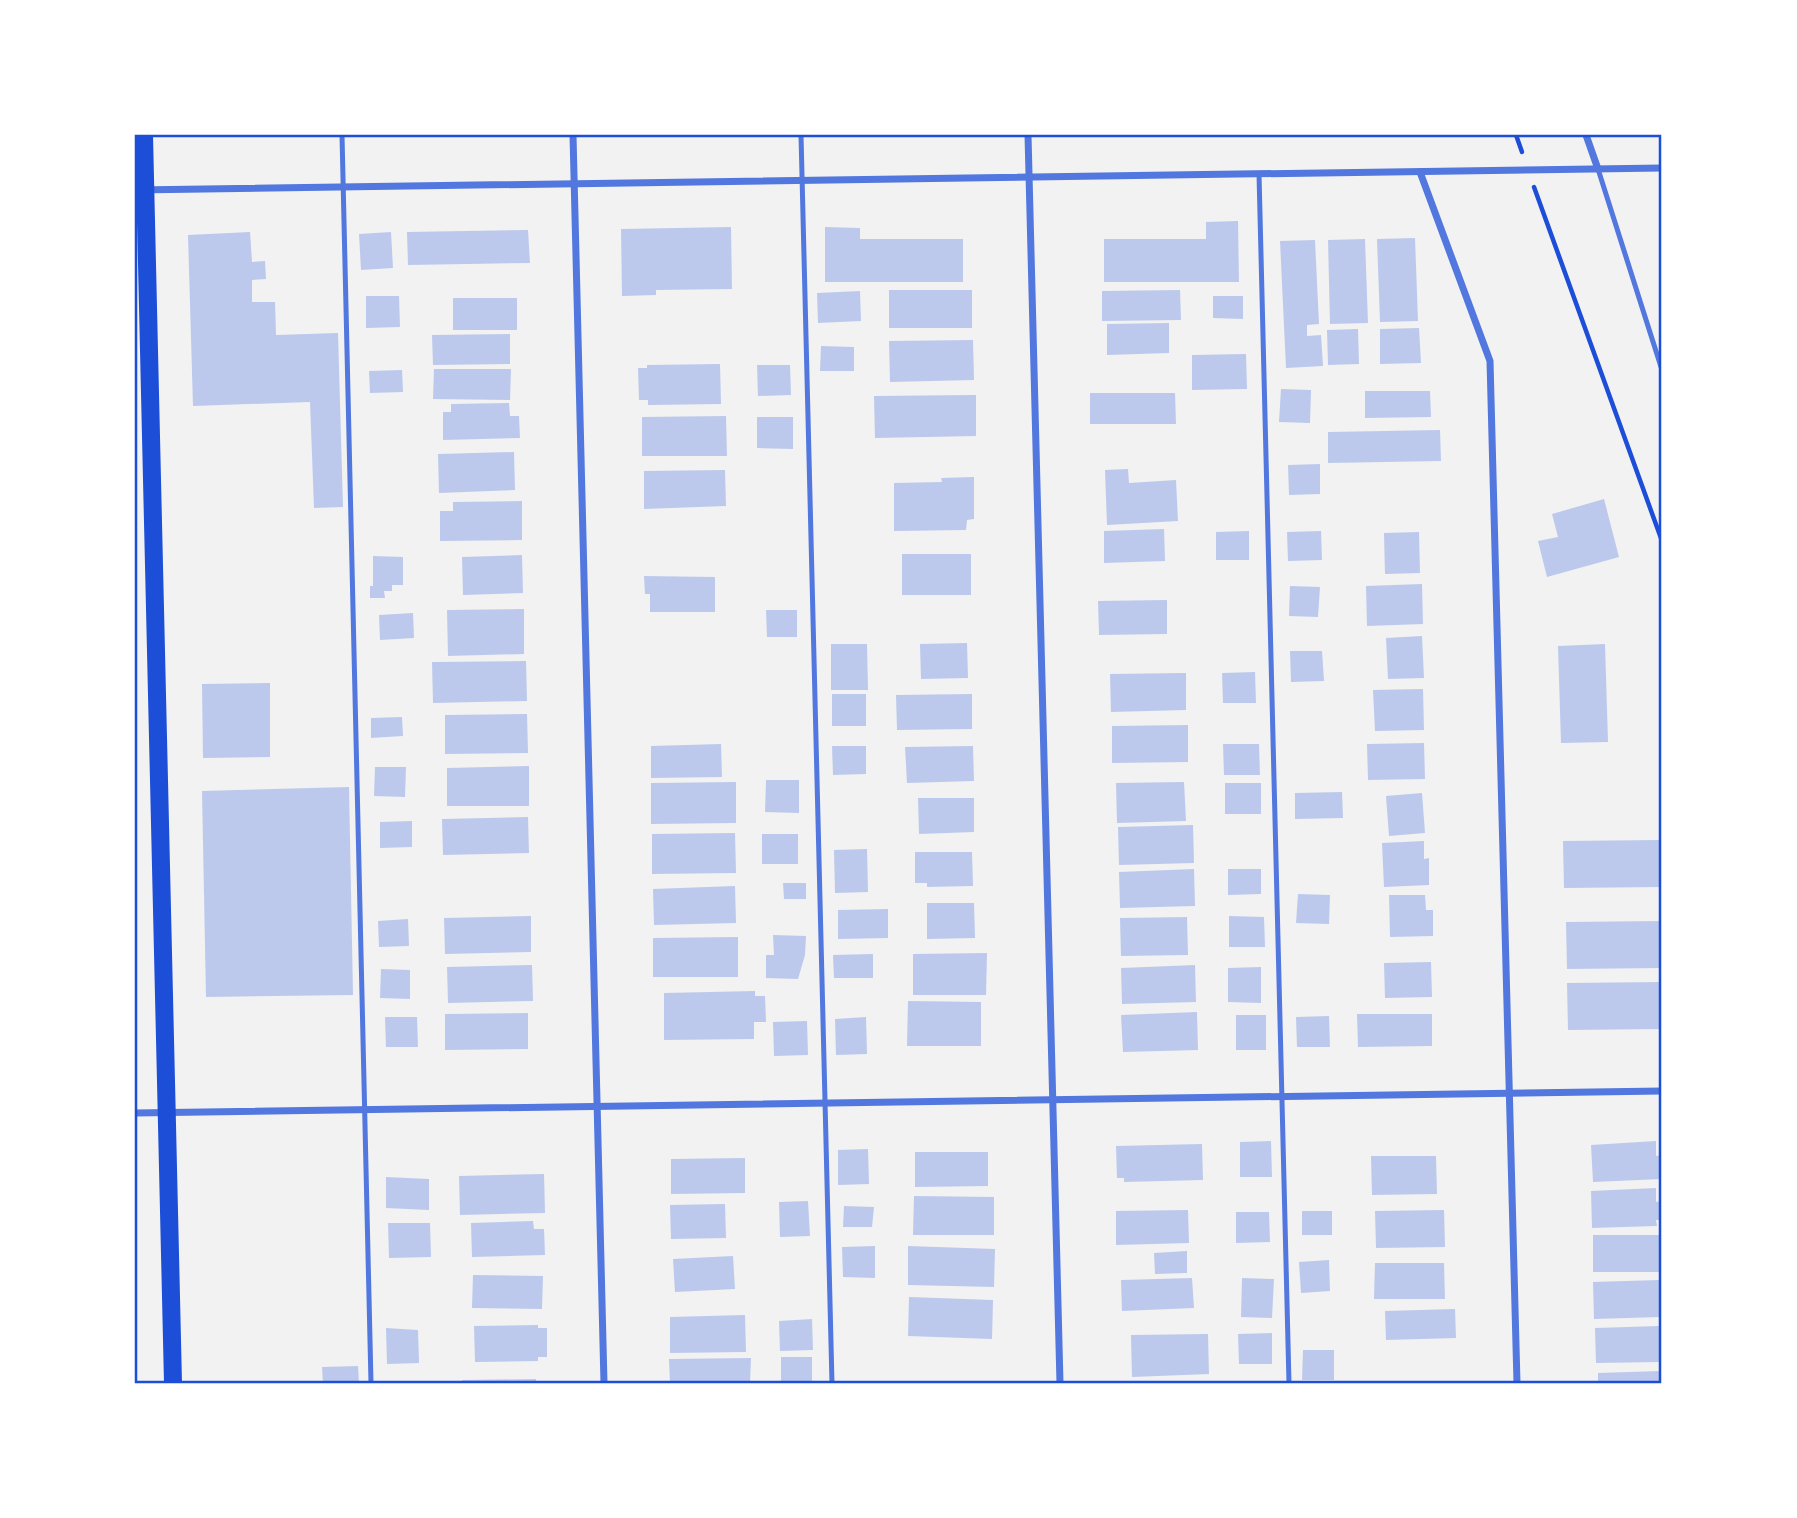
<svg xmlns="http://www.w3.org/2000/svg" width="1797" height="1518" viewBox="0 0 1797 1518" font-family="'PT Sans',sans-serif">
<rect width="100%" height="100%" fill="#f2f2f2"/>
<g fill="#bdc9ec">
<polygon points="1238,221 1239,282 1104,282 1104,239 1206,239 1206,222"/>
<polygon points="731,227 732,289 656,290 656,295 622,296 621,229"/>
<polygon points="825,227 860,228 860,239 963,239 963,282 825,282"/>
<polygon points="528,230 530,263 408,265 407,232"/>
<polygon points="250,232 252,262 265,261 266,279 252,280 252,302 275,302 276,335 338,333 343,507 314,508 310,402 193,406 188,235"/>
<polygon points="391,232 393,268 361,270 359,234"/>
<polygon points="1415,238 1418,321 1380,322 1377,239"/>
<polygon points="1365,239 1368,323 1330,324 1328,240"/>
<polygon points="1315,240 1319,324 1307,325 1307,336 1321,335 1323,366 1286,368 1280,241"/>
<rect x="889" y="290" width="83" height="38"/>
<polygon points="1180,290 1181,320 1102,321 1102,291"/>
<polygon points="860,291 861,321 818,323 817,293"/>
<polygon points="366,296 399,296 400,327 366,328"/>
<polygon points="1213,296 1243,296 1243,319 1213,318"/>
<rect x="453" y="298" width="64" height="32"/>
<polygon points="1169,323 1169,353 1107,355 1107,324"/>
<polygon points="1419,328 1421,363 1380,364 1380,329"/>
<polygon points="1358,329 1359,364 1328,365 1327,330"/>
<polygon points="510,334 510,364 433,365 432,335"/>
<polygon points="973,340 974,380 890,382 889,341"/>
<polygon points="821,346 854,347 854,371 820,371"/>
<polygon points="1246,354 1247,389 1192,390 1192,355"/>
<polygon points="720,364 721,404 648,405 648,400 639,400 638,368 647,368 647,365"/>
<polygon points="757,365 790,365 791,395 758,396"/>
<polygon points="434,369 511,369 510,400 433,399"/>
<polygon points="402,370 403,392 370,393 369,371"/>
<polygon points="1281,389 1311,390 1310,423 1279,422"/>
<polygon points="1365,391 1430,391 1431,417 1365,418"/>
<polygon points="1090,393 1175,393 1176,424 1090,424"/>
<polygon points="976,395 976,436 875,438 874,396"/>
<polygon points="509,403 510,416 519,416 520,438 443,440 443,412 451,412 451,404"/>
<polygon points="726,416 727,456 642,456 642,417"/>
<polygon points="757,417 793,417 793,449 757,448"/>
<polygon points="1440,430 1441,461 1328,463 1328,432"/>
<polygon points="514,452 515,490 439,493 438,454"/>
<polygon points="1320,464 1320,494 1289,495 1288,465"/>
<polygon points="1128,469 1129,483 1176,480 1178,521 1107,525 1105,470"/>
<polygon points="725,470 726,506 644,509 644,471"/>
<polygon points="974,477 974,519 967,520 966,530 894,531 894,483 942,482 941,478"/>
<polygon points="1604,499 1619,557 1547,577 1538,541 1558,537 1552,514"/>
<polygon points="522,501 522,540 440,541 440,511 453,511 453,502"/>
<polygon points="1164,529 1165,561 1104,563 1104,531"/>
<polygon points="1249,531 1249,560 1216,560 1216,532"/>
<polygon points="1321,531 1322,560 1288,561 1287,532"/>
<polygon points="1419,532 1420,573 1385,574 1384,533"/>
<rect x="902" y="554" width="69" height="41"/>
<polygon points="522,555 523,593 463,595 462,557"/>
<polygon points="373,556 403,557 403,585 392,585 392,591 384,591 385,598 370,598 370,586 373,586"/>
<polygon points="644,576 715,577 715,612 650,612 650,594 645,594"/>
<polygon points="1422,584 1423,624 1367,626 1366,586"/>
<polygon points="1290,586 1320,587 1318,617 1289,616"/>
<polygon points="1167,600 1167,634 1099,635 1098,601"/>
<polygon points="524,609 524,654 448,656 447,610"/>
<polygon points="766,610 797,610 797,637 767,637"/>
<polygon points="413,613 414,638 380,640 379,615"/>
<polygon points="1422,636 1424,678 1388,679 1386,638"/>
<polygon points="967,643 968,678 921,679 920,644"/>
<polygon points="831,644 867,644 868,690 831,690"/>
<polygon points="1605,644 1608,742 1561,743 1558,646"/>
<polygon points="1290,651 1322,651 1324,681 1291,682"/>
<polygon points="526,661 527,701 433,703 432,662"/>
<polygon points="1255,672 1256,703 1223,703 1222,673"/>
<polygon points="1186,673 1186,710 1111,712 1110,674"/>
<polygon points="270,683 270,757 203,758 202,684"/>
<polygon points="1423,689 1424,730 1375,731 1373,690"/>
<rect x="832" y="694" width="34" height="32"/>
<polygon points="972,694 972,729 897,730 896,695"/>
<polygon points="527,714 528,753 445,754 445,715"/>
<polygon points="402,717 403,736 371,738 371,718"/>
<polygon points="1188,725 1188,762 1112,763 1112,726"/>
<polygon points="1424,743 1425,779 1368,780 1367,744"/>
<polygon points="721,744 722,777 651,778 651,746"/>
<polygon points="1223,744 1259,744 1260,775 1224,775"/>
<polygon points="832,746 866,746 866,774 833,775"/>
<polygon points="973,746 974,781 907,783 905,747"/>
<polygon points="529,766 529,806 447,806 447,768"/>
<polygon points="375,767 406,767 405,797 374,796"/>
<polygon points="766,780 799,780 799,813 765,812"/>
<polygon points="736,782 736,823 651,824 651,783"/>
<polygon points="1184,782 1186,821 1117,823 1116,783"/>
<rect x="1225" y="783" width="36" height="31"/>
<polygon points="349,787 353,995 206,997 202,791"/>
<polygon points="1342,792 1343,818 1295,819 1295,793"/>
<polygon points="1422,793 1425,833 1389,836 1386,796"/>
<polygon points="918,798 974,798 974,832 919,834"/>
<polygon points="528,817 529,853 443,855 442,819"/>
<polygon points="412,821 412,847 380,848 380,822"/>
<polygon points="1193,825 1194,863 1119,865 1118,827"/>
<polygon points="735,833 736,873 652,874 652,834"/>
<rect x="762" y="834" width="36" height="30"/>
<polygon points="1660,840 1661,887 1564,888 1563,841"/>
<polygon points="1424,841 1424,859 1429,858 1429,885 1384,887 1382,843"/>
<polygon points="867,849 868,892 835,893 834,850"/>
<polygon points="915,852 972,852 973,886 927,887 927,883 915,883"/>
<polygon points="1194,869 1195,906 1120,908 1119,872"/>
<polygon points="1228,869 1261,869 1261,894 1228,895"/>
<polygon points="783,883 806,883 806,899 784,899"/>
<polygon points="735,886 736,923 654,925 653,889"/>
<polygon points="1298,894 1330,895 1329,924 1296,923"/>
<polygon points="1389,895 1425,895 1426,910 1433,910 1433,936 1390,937"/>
<polygon points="927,903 974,903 975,938 927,939"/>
<polygon points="888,909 888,938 838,939 838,910"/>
<polygon points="531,916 531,952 445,954 444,918"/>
<polygon points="1229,916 1264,917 1265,947 1229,947"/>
<polygon points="1187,917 1188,955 1121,956 1120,918"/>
<polygon points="408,919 409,946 379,947 378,921"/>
<polygon points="1662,921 1662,968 1567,969 1566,922"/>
<polygon points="773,935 806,936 805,955 798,979 766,978 766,955 774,955"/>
<polygon points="738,937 738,977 653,977 653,938"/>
<polygon points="987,953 986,995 913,995 913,954"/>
<polygon points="873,954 873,978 834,978 833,955"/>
<polygon points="1431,962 1432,997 1385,998 1384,963"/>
<polygon points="532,965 533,1001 448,1003 447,967"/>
<polygon points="1195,965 1196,1002 1122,1004 1121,968"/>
<polygon points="1261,967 1261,1003 1228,1002 1228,968"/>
<polygon points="381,969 410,970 410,999 380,998"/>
<polygon points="1662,982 1662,1029 1568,1030 1567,983"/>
<polygon points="755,991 755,996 765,996 766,1022 754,1022 754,1039 664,1040 664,993"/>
<polygon points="908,1001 981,1002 981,1046 907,1046"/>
<polygon points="1197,1012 1198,1050 1123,1052 1121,1015"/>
<polygon points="528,1013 528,1049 445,1050 445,1014"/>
<polygon points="1357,1014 1432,1014 1432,1046 1358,1047"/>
<rect x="1236" y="1015" width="30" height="35"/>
<polygon points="1329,1016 1330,1047 1297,1047 1296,1017"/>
<polygon points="385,1017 417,1017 418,1047 386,1047"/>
<polygon points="866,1017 867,1054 836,1055 835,1019"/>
<polygon points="807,1021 808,1055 774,1056 773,1022"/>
<polygon points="1271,1141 1272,1177 1240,1177 1240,1142"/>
<polygon points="1656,1141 1656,1156 1662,1155 1662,1179 1593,1182 1591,1145"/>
<polygon points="1202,1144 1203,1180 1124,1182 1124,1178 1117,1178 1116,1146"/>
<polygon points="868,1149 869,1184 838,1185 838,1150"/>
<polygon points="915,1152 988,1152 988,1186 915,1187"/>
<polygon points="1371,1156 1436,1156 1437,1194 1372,1195"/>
<polygon points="745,1158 745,1193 671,1194 671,1159"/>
<polygon points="544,1174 545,1213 460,1215 459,1176"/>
<polygon points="386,1177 429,1179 429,1210 386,1208"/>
<polygon points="1656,1188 1656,1202 1662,1201 1662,1220 1656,1220 1657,1226 1592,1228 1591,1191"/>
<polygon points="914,1196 994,1197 994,1235 913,1235"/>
<polygon points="808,1201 810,1236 780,1237 779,1202"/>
<polygon points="725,1204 726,1238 671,1239 670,1205"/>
<polygon points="844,1206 874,1207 872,1227 843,1227"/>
<polygon points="1188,1210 1189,1243 1116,1245 1116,1211"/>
<polygon points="1444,1210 1445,1247 1376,1248 1375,1211"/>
<rect x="1302" y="1211" width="30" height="24"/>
<polygon points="1236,1212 1269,1212 1270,1242 1236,1243"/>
<polygon points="533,1221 534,1229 544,1229 545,1255 472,1257 471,1223"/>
<polygon points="388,1223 430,1223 431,1257 389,1258"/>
<rect x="1593" y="1235" width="69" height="37"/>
<polygon points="875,1246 875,1278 843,1277 842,1247"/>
<polygon points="908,1246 995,1249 994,1287 908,1285"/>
<polygon points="1187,1251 1187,1273 1155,1274 1154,1253"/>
<polygon points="733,1256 735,1289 675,1292 673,1259"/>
<polygon points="1329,1260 1330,1291 1301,1293 1299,1262"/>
<polygon points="1375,1263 1444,1263 1445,1299 1374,1299"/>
<polygon points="473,1275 543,1276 542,1309 472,1308"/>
<polygon points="1192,1278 1194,1308 1122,1311 1121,1280"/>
<polygon points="1242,1278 1274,1279 1272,1318 1241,1317"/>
<polygon points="1659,1280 1659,1293 1662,1293 1662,1310 1660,1310 1660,1317 1594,1319 1593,1282"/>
<polygon points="909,1297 993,1300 992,1339 908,1336"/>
<polygon points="1455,1309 1456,1338 1386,1340 1385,1311"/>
<polygon points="745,1315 746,1352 670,1353 670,1317"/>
<polygon points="812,1319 813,1350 780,1351 779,1321"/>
<polygon points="538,1325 538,1328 547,1328 547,1357 538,1357 538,1361 475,1362 474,1326"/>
<polygon points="1659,1326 1660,1362 1596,1363 1595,1328"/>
<polygon points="386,1328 418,1330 419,1363 387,1364"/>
<polygon points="1272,1333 1272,1364 1239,1364 1238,1334"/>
<polygon points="1208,1334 1209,1374 1132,1377 1131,1335"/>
<polygon points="1303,1350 1334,1350 1334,1380 1302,1380"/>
<rect x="781" y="1357" width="31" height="26"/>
<polygon points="751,1358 750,1383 670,1383 669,1359"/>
<polygon points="358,1366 359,1383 323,1383 322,1367"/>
<polygon points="1661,1371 1662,1383 1598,1383 1598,1373"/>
<polygon points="536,1379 536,1383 462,1383 462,1380"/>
</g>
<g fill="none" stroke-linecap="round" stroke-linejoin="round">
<g stroke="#1d4ed8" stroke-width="4.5">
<polyline points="1516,135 1522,152"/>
<polyline points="1534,187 1662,541"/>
</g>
<g stroke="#5277de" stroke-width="5">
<polyline points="342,135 371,1383"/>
<polyline points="801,135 832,1383"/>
<polyline points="1598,169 1662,370"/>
<polyline points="1259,174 1289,1383"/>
</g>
<g stroke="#5277de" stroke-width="7">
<polyline points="573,135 604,1383"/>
<polyline points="1028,135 1060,1383"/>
<polyline points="1586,135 1598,169"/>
<polyline points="1420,172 1490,361 1517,1383"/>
<polyline points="135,190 1662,168"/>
<polyline points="135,1113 1662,1091"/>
</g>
<polyline stroke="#1d4ed8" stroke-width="18" points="144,135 173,1383"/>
</g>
<rect width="1797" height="1518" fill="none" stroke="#ffffff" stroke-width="273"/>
<rect x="136" y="136" width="1524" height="1246" fill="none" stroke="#1d4ed8" stroke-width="2.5"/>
</svg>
